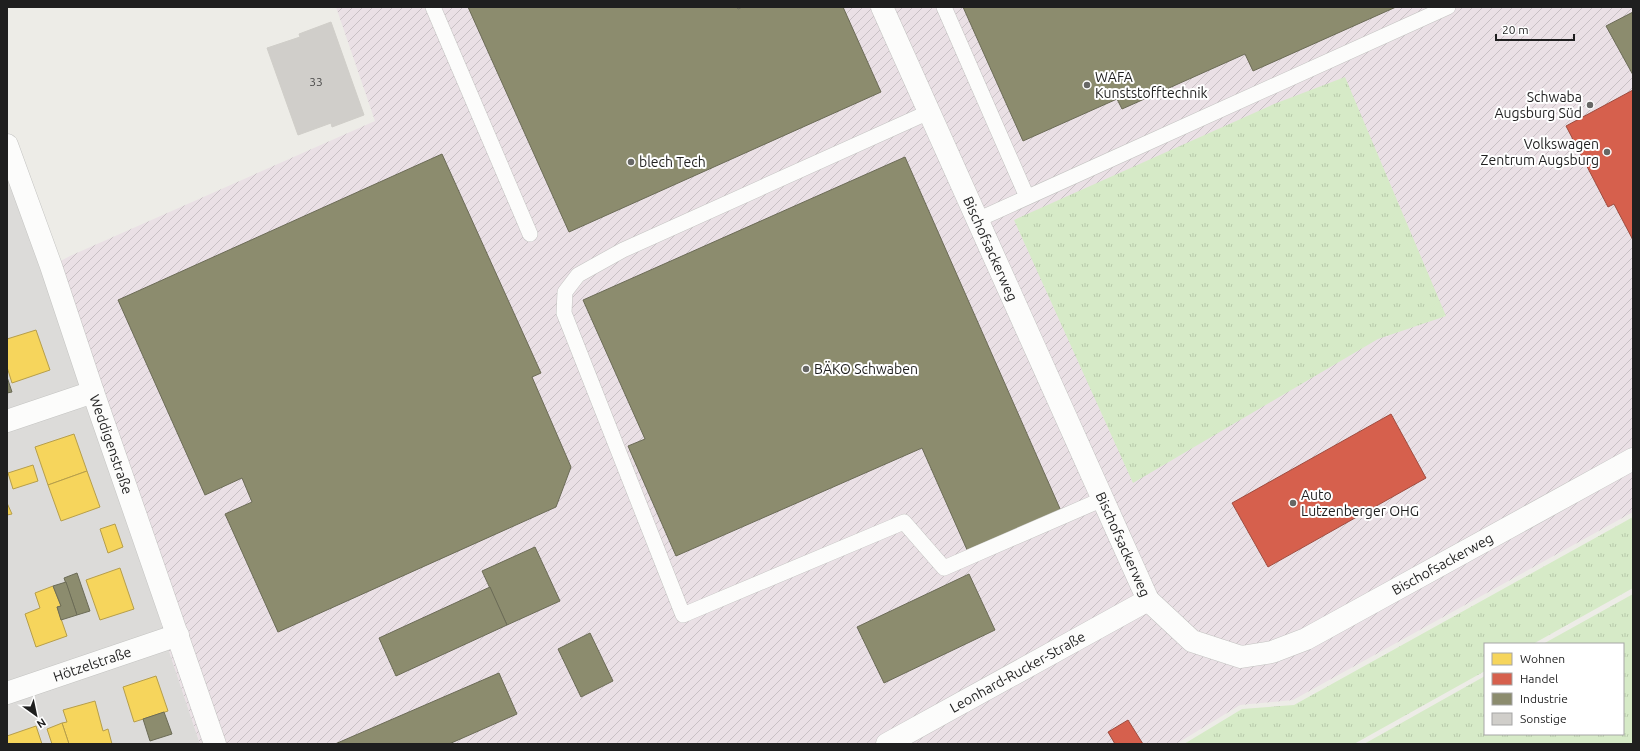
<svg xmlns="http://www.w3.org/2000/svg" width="1640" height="751" viewBox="0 0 1640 751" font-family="Ubuntu,sans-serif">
<defs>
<pattern id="industrial-furrows" width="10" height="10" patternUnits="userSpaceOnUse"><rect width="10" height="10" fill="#eae0e5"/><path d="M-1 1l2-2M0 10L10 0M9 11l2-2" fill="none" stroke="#c8c0c4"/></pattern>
<pattern id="grass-tufts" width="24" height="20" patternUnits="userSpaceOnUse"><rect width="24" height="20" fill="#d6eac7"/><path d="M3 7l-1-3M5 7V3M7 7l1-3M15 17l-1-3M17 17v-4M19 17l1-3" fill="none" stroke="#b7c8aa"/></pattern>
</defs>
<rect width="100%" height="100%" fill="#edece7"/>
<polygon fill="#dcdbd9" points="7,146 93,392 170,654 200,744 7,744"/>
<polygon fill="url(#industrial-furrows)" points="336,7 1633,7 1633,512 1293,700 1240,705 1176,744 200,744 170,654 93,392 51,266 70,256 375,121"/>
<g fill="url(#grass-tufts)">
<polygon points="1345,77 1446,316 1378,339 1133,483 1014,220 1274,104"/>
<polygon points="1633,517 1633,588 1533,644 1485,644 1485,671 1354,744 1184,744 1242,709 1294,705"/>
<polygon points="1633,594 1633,744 1364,744 1485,676 1485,734 1623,734 1623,644 1543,644"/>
</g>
<g fill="#f6d55c" stroke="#b69e4a">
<polygon points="36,330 50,370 12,383 7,367 7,339"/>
<polygon points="74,434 87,471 48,485 35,447"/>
<polygon points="33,465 38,481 13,489 8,473"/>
<polygon points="87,471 100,507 61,521 48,485"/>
<polygon points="7,503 12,514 7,515"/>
<polygon points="115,524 123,547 108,553 100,529"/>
<polygon points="120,568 134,609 100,620 86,580"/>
<polygon points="53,586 61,606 57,607 67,636 36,647 25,614 40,608 35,593"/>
<polygon points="156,676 168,711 134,722 123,687"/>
<polygon points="95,701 103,731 108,729 112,744 69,744 62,723 67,722 63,710"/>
<polygon points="62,723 69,744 52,744 47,729"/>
<polygon points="36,726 42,744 7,744 7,736"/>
</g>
<g fill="#d6604d" stroke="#9f4c3f">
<polygon points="1633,90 1633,240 1614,204 1608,207 1566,126"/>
<polygon points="1391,414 1426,478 1268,567 1232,503"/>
<polygon points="1128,720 1143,744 1115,744 1108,732"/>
</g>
<g fill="#8c8c6e" stroke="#6b6b56">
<polygon points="468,7 737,7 738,9 742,7 843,7 881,92 569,232"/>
<polygon points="963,7 1396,7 1253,71 1245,54 1122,109 1117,99 1023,141"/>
<polygon points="1633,12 1633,75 1606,26"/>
<polygon points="442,154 541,373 532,377 571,467 556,507 278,632 225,514 252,502 242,478 205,495 118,300"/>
<polygon points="905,157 1061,511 968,552 922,448 676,556 628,446 645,439 583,300"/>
<polygon points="7,377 12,392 7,393"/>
<polygon points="535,547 560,601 507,625 482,571"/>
<polygon points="77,573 90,611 77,615 64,578"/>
<polygon points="969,574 995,630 884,683 857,627"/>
<polygon points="66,582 77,615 61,620 57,607 61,606 53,586"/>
<polygon points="490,587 507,625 396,676 379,638"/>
<polygon points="590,633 613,681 581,697 558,649"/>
<polygon points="499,673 517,714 449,744 335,744"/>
<polygon points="164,712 172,734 150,741 143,719"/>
</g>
<polygon fill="#d0ceca" stroke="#d0cec9" points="331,22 364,115 332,127 331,123 298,135 267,48 300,37 299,34"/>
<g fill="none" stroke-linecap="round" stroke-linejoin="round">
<g stroke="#c4c4c2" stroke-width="16">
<g id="lane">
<polyline points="433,7 530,234"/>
<polyline points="944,7 1027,197"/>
<polyline points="929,112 623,250 578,275 565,292 564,313 683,615 904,522 944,568 1103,499"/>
<polyline points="977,220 1448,7"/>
</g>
</g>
<g stroke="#c4c4c2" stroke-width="23">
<g id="street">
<path id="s1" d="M882,7L1148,600L1192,641L1241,657L1272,652L1306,639L1633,459"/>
<path id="s2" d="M7,145L51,266L93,392L215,744"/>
<polyline points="7,421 93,392"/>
<path id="s3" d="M7,693L178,635"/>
<path id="s4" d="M887,744L1148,600"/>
</g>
</g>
<use href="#lane" stroke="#fcfcfb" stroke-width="15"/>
<use href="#street" stroke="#fcfcfb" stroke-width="22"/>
</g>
<g fill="#676765" stroke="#fff" stroke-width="1.5">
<circle cx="1087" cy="85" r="4"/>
<circle cx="1590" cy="105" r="4"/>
<circle cx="1607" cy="152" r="4"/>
<circle cx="631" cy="162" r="4"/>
<circle cx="806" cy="369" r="4"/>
<circle cx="1293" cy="503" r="4"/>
</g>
<g text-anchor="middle" stroke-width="4" stroke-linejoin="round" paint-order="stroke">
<g font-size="12" fill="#4b4b4a">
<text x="316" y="86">33</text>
</g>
<g font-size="14" fill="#1f1f1f" stroke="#fff" text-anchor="start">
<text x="1095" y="82">WAFA<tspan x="1095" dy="16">Kunststofftechnik</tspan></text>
<text x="1582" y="102" text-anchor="end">Schwaba<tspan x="1582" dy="16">Augsburg Süd</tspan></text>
<text x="1599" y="149" text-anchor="end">Volkswagen<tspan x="1599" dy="16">Zentrum Augsburg</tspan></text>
<text x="639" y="167">blech Tech</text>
<text x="814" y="374">BÄKO Schwaben</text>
<text x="1301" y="500">Auto<tspan x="1301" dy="16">Lutzenberger OHG</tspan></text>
</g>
<g font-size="14" fill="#1f1f1f" stroke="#fff">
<text dy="5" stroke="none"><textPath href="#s1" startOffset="265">Bischofsackerweg</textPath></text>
<text dy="5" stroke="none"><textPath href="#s2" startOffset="317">Weddigenstraße</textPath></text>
<text dy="5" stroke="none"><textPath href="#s1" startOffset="589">Bischofsackerweg</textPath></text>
<text dy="5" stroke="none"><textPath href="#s1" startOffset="985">Bischofsackerweg</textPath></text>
<text dy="5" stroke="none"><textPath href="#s3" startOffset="90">Hötzelstraße</textPath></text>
<text dy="5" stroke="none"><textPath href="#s4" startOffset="149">Leonhard-Rucker-Straße</textPath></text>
</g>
</g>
<rect width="1640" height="751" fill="none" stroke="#1f1f1f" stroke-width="16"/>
<rect x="1484" y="643" width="140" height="92" fill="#ffffff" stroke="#a5a5a5"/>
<rect x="1492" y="653" width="20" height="12" fill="#f6d55c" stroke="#a5a5a5"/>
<text x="1520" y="663" font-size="12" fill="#1f1f1f">Wohnen</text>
<rect x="1492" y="673" width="20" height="12" fill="#d6604d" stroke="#a5a5a5"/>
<text x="1520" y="683" font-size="12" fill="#1f1f1f">Handel</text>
<rect x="1492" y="693" width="20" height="12" fill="#8c8c6e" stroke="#a5a5a5"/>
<text x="1520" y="703" font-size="12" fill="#1f1f1f">Industrie</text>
<rect x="1492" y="713" width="20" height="12" fill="#d0ceca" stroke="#a5a5a5"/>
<text x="1520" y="723" font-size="12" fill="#1f1f1f">Sonstige</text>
<g transform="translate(36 715) rotate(147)" stroke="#ffffff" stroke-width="3" paint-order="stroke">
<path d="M0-3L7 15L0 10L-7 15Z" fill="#1f1f1f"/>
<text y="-6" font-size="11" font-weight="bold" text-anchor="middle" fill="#1f1f1f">N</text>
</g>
<path d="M1496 34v6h78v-6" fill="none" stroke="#1f1f1f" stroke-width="2"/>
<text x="1502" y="34" font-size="12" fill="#1f1f1f" stroke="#ffffff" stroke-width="3" paint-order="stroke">20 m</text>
</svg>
